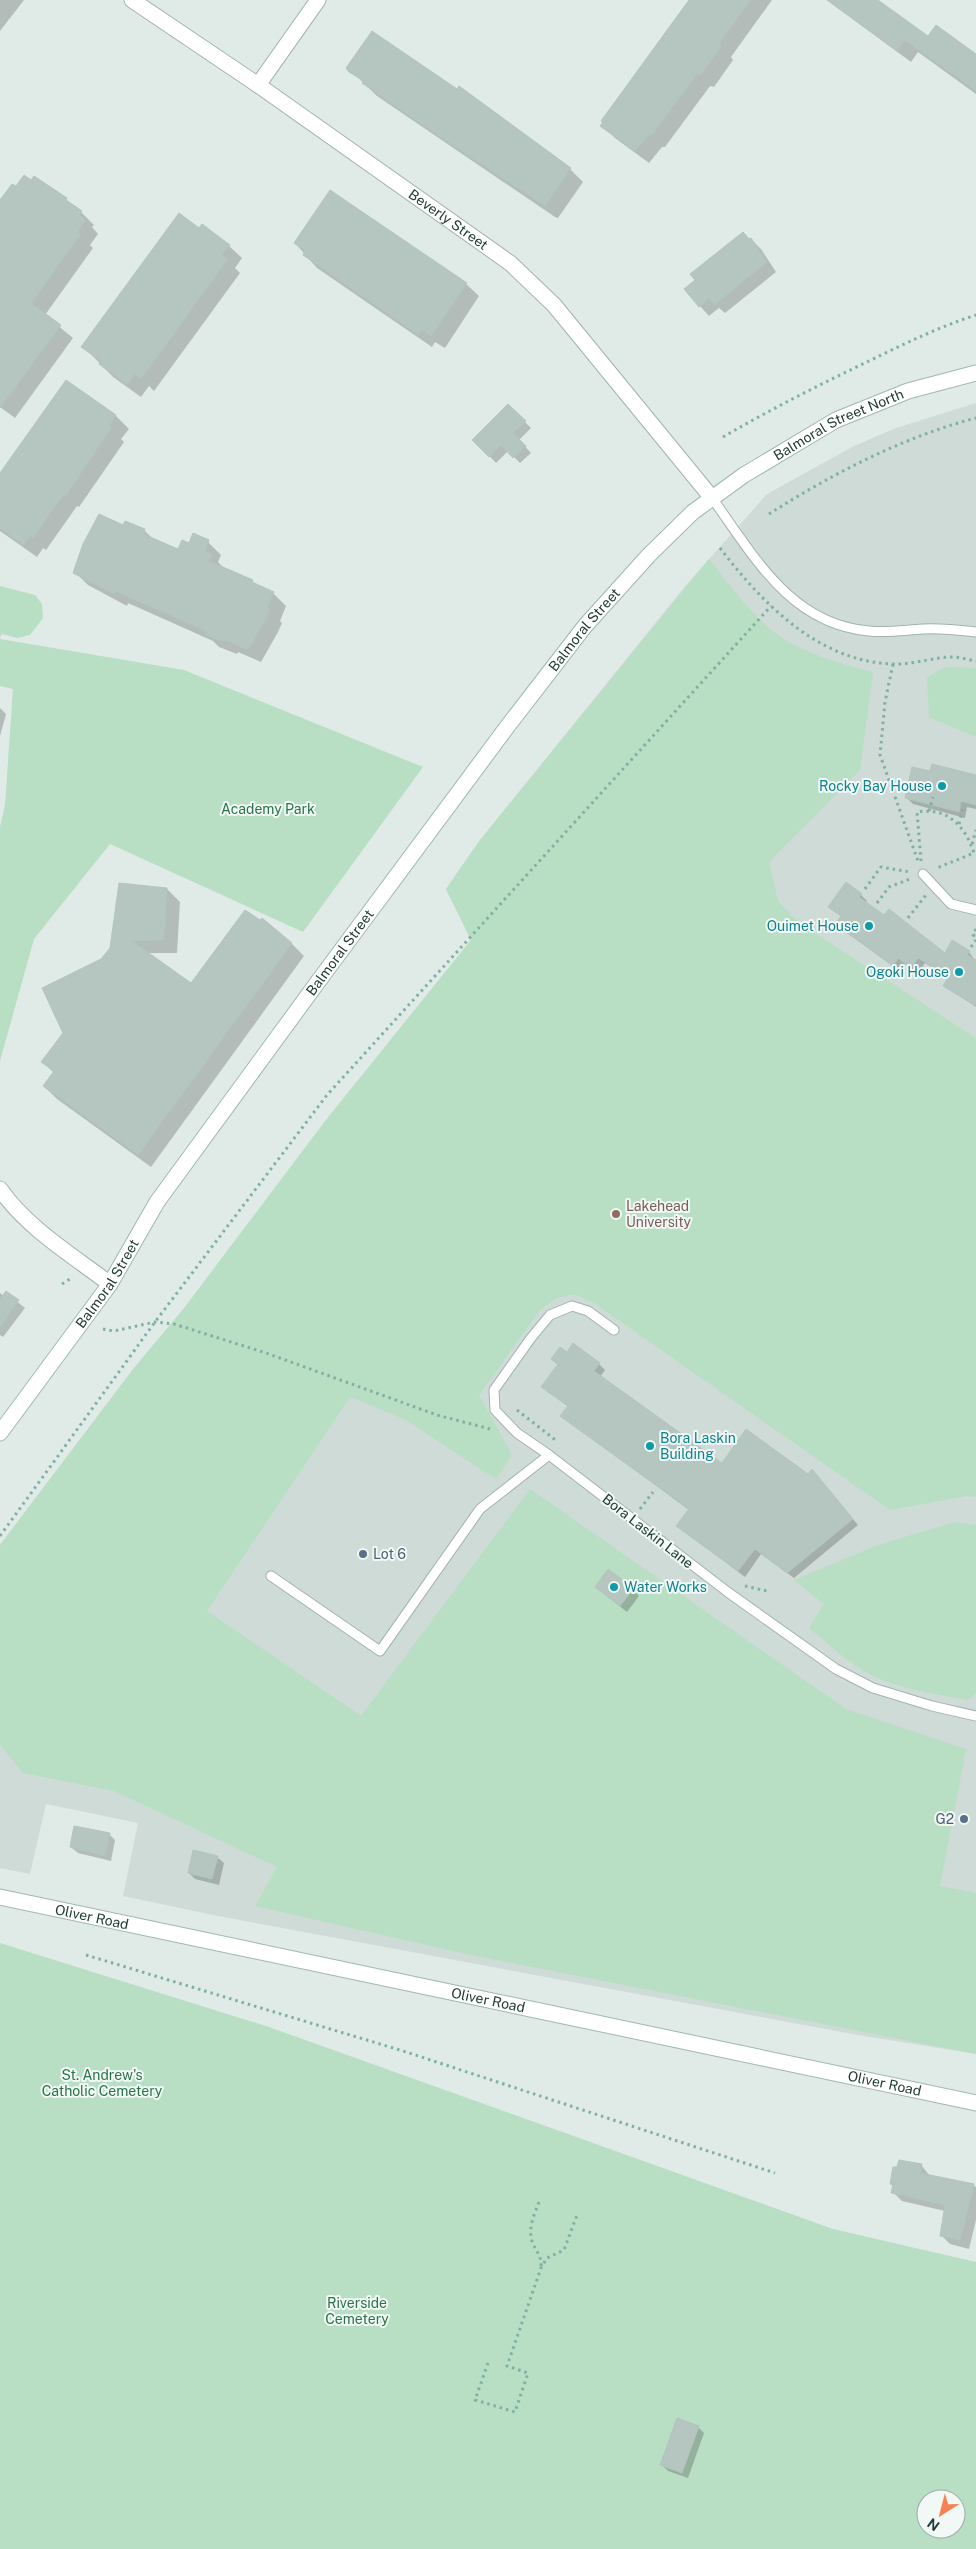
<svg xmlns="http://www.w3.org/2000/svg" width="976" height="2549" viewBox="0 0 976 2549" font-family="'Public Sans',sans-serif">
<rect width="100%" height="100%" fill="#e0ebe7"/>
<polygon fill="#cedbd6" points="976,403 976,2054 858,2035 213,1915 123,1896 138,1823 46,1804 30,1874 0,1868 0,1545 134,1368 185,1307 326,1120 471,940 446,889 480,840 686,585 767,494 854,446 896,428"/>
<g fill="#b8dec4" fill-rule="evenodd">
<path d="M709,559C728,583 747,609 770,629C798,652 838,663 873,672L860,770L769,862L778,901L799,923L976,1038V1497L968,1496L890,1510L594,1303L574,1294L557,1298L540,1310L479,1395L512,1455L496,1479L404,1419L350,1397L207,1611L361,1716L530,1489L846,1709L966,1749L940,1886L976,1893V2054L466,1954L255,1906L277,1867L114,1791L23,1773L0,1745V1545L134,1368L185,1307L326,1120L471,940L446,889L480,840Z"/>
<polygon points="0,586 35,595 42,604 43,618 30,635 17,638 2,634 0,637"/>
<polygon points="0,639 184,670 423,767 303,932 110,844 34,939 0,1061 0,827 5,805 13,689 0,686"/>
<polygon points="945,667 976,668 976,737 929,717 927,677"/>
<path d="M955,1522L976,1525V1693L968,1700C936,1694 892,1688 864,1671C844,1659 827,1643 809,1628L824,1604L794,1580L878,1545Z"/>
<path d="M0,1943L269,2027L833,2229L976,2262V2549H0ZM926,2499H956V2529H926Z"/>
</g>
<g fill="#0003">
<polygon points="0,0 24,0 0,31"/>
<polygon points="691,0 772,0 731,57 733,60 714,87 710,86 665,147 662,147 649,163 615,138 602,125"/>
<polygon points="827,0 876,0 928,38 976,55 976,94 918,52 911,62"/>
<polygon points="348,68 458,90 459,88 570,169 583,182 558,218 555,217 377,96"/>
<polygon points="32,182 52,188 81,212 94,225 92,227 98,234 90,245 93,248 45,315 73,338 15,418 0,407 0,203 16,188"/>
<polygon points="199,230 229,246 242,258 235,268 240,273 154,391 149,386 141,397 113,377 83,346"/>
<polygon points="751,239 761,249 776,272 725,313 719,308 709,316 700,306"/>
<polygon points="295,243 466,284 479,296 445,348 435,342 432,347 317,268"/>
<polygon points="67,381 116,416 129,429 121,439 124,442 79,507 77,506 46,550 43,548 37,557 0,531 0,475"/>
<polygon points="508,405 531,428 519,440 531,453 520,463 508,451 496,463 474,440"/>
<polygon points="124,527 144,530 154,540 178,551 189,545 208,542 221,555 218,562 224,568 273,593 286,606 280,621 282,623 278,632 261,662 238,652 237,654 219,647 213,641 128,603 127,606 88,585 75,572"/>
<polygon points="0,708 6,714 0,736"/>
<polygon points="933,765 976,775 976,809 967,807 965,818 913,804 907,798 931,773"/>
<polygon points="167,889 180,902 177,953 147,953 191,985 291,943 304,956 151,1167 57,1099 44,1086 54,1073 43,1062 64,1033 102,960"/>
<polygon points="861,895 867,901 865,903 945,955 969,952 976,962 976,1007 945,986 950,978 925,963 918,973 905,964 900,971 843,930 837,924 842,917 829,907"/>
<polygon points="0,1293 4,1296 6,1293 25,1308 3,1337 0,1335"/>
<polygon points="567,1353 599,1364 605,1370 600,1377 722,1465 818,1477 858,1525 794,1578 761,1554 745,1577 678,1526 689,1510 562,1416 569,1407 543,1387 558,1365 552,1359"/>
<polygon points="633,1589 639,1596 627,1612 603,1593"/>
<polygon points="109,1834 115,1840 111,1861 78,1853 71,1847"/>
<polygon points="217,1857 224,1863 219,1885 195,1879 189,1873"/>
<polygon points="921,2165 930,2176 973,2185 976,2187 976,2220 969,2249 950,2244 941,2235 945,2211 902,2201 893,2192 894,2187 891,2184"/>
<polygon points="698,2427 704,2433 688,2478 668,2471 661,2464"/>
</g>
<g fill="#b5c6c0" stroke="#b2c5be">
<polygon points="689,0 751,0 719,43 721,47 701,74 697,74 652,135 649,135 635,151 600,126 603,122 601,121"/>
<polygon points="827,0 878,0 928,36 936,25 976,54 976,91 905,40 897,51"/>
<polygon points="372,31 457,89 459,86 571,168 545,206 434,133 362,83 364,81 349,72 346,68"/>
<polygon points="24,175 31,180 34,176 67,198 66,200 82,211 79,215 86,220 78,232 81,234 31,303 61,325 0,408 0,200 12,184 16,186"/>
<polygon points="330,190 467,283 431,336 422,330 418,335 303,255 305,251 294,243"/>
<polygon points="179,213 199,228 202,224 230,245 222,255 228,259 141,379 135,374 127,385 99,364 101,361 81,347"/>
<polygon points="743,232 749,239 751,238 767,262 714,305 709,298 699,307 684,289 695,280 690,274"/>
<polygon points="66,380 116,415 109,426 111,428 66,495 64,494 33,538 30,536 23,545 0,528 0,473"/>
<polygon points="508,404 526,421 513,433 526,446 513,458 501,445 489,457 472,440"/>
<polygon points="99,514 123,525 125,521 145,529 143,534 178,549 182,540 189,543 193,533 209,540 205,551 212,554 209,561 253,580 252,582 274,592 267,608 270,609 266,619 248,650 225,640 224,642 205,635 206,631 115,591 114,594 73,573 83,544"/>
<polygon points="932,764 976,775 976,805 961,801 959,812 905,798 912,767 930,771"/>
<polygon points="846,882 862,894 859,897 884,915 889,909 945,953 952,940 970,951 967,955 976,960 976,1006 943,986 949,976 918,958 911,968 898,958 893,966 835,924 841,916 828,907"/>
<polygon points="119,883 167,888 164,940 132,941 191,983 245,910 260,920 262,918 292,943 138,1155 43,1086 54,1071 41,1062 63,1033 42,988 101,959 110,948"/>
<polygon points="6,1291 19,1300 0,1327 0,1299"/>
<polygon points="573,1343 600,1363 594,1371 722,1463 746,1429 808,1474 812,1469 853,1519 787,1573 755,1549 738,1571 676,1526 689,1509 560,1416 568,1406 541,1387 558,1364 551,1359 560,1347 567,1352"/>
<polygon points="608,1569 634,1588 620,1606 595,1587"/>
<polygon points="74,1826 110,1833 105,1856 70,1847"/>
<polygon points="193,1850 218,1856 212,1879 188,1873"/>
<polygon points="899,2160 922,2164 920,2173 974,2184 960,2240 940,2236 945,2205 891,2193 893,2185 890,2184 893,2167 897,2167"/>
<polygon points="677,2418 699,2426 682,2473 660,2465"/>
</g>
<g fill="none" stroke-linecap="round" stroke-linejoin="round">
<g stroke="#a3b3ae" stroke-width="11">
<g id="service">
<path d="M712,498C754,556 790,624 869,631C887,633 905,630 923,629C941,628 958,630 976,632"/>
<polyline points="923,874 951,904 976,910"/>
<polyline points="614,1330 588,1311 572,1306 550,1315 531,1338 494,1390 495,1410 517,1433 549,1455 729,1593 836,1669 873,1688 932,1706 976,1716"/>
<polyline points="271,1576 380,1651 480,1509 549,1455"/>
</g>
</g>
<g stroke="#a3b3ae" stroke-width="17">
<g id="minor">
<polyline points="258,85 318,0"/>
<path d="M0,1189C27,1228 72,1255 110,1284"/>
</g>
</g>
<g stroke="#a3b3ae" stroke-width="17">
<g id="tertiary">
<path id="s1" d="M132,0L258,85L510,263L554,305L712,498"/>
</g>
</g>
<g stroke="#9eb8b0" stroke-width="17">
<g id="secondary">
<path id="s2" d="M0,1433L110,1284L157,1202L320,979L507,727L585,626L649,555L693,512L744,475L836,420L908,391L976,373"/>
<path id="s3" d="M0,1897C325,1968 651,2032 976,2103"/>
</g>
</g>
<g stroke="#7fb0a3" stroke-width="3" stroke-dasharray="2.5 4" stroke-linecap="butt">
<path d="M723,437C771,409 821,384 871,360C906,343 939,327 976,315"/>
<path d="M769,514C832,474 903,437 976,418"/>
<path d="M720,548C763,604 818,661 892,664C913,665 933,657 953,657C961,657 969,660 976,661"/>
<polyline points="893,664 885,702 880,755 918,861"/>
<polyline points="929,811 933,797"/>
<polyline points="959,824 964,805"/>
<polyline points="972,844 976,830"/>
<path d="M921,861L917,812C948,807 965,826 974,853L937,868"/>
<polyline points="865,889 881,867 910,872"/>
<polyline points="877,903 889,887 910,879"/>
<polyline points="908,918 926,895"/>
<polyline points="976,929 973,935 976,936"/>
<polyline points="971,947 976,940"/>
<polyline points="62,1284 73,1277"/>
<polyline points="103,1329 114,1331 155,1322 174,1324 266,1353 437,1415 494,1430"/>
<polyline points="517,1410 558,1442"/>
<polyline points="640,1509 653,1492"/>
<polyline points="0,1536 155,1322 327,1095 771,606"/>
<polyline points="745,1586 767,1591"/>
<polyline points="86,1955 403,2051 775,2173"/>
<path d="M539,2202C534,2215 528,2228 532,2241C536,2252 542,2256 541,2267"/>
<polyline points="488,2363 475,2400 515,2412 528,2373 507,2366 541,2268 547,2258 564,2250 577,2215"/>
</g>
<use href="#service" stroke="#fff" stroke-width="9"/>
<use href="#minor" stroke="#fff" stroke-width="15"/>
<use href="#tertiary" stroke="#fff" stroke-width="15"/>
<use href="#secondary" stroke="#fff" stroke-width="15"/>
</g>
<g fill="#0f9aa8" stroke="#f1f8f5" stroke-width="2">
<circle cx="942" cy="786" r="5"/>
<circle cx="869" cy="926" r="5"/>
<circle cx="959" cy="972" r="5"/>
<circle cx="650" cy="1446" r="5"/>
<circle cx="614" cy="1587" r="5"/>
</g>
<circle fill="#8d6e63" stroke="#f1f8f5" stroke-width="2" cx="616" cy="1214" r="5"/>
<g fill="#5c6f8a" stroke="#f1f8f5" stroke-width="2">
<circle cx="363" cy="1554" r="5"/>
<circle cx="964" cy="1819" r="5"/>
</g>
<g text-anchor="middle" stroke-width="4" stroke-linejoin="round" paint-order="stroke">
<g font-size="14" fill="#203c36" stroke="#f1f8f5">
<text dy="5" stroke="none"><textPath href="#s1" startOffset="385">Beverly Street</textPath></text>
<text dy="5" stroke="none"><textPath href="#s2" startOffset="1325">Balmoral Street North</textPath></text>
<text dy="5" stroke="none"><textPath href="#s2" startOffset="994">Balmoral Street</textPath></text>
<text dy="5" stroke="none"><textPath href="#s2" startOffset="589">Balmoral Street</textPath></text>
<text dy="5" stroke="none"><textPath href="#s2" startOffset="184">Balmoral Street</textPath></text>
<text transform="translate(648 1531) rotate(38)" y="5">Bora Laskin Lane</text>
<text dy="5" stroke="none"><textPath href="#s3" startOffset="94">Oliver Road</textPath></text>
<text dy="5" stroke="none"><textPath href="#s3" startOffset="499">Oliver Road</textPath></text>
<text dy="5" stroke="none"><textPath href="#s3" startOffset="904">Oliver Road</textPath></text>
</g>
<g font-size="14" fill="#0d838f" stroke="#f1f8f5" text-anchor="end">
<text x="932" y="791">Rocky Bay House</text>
<text x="859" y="931">Ouimet House</text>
<text x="949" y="977">Ogoki House</text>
<text x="660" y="1443" text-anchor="start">Bora Laskin<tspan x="660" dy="16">Building</tspan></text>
<text x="624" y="1592" text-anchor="start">Water Works</text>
</g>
<g font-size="14" fill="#297449" stroke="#f1f8f5">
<text x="268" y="814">Academy Park</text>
<text x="102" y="2080">St. Andrew's<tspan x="102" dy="16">Catholic Cemetery</tspan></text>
<text x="357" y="2308">Riverside<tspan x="357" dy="16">Cemetery</tspan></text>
</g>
<g font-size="14" fill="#785e54" stroke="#f1f8f5" text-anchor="start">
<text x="626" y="1211">Lakehead<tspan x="626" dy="16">University</tspan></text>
</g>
<g font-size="14" fill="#4e5e75" stroke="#f1f8f5" text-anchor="start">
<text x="373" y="1559">Lot 6</text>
<text x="954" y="1824" text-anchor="end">G2</text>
</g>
</g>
<g transform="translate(941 2514) rotate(216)"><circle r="24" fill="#f1f8f5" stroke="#9dada9"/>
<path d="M0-4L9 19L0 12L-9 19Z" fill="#f68253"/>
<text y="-8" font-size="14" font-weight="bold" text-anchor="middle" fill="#203c36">N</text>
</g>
</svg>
